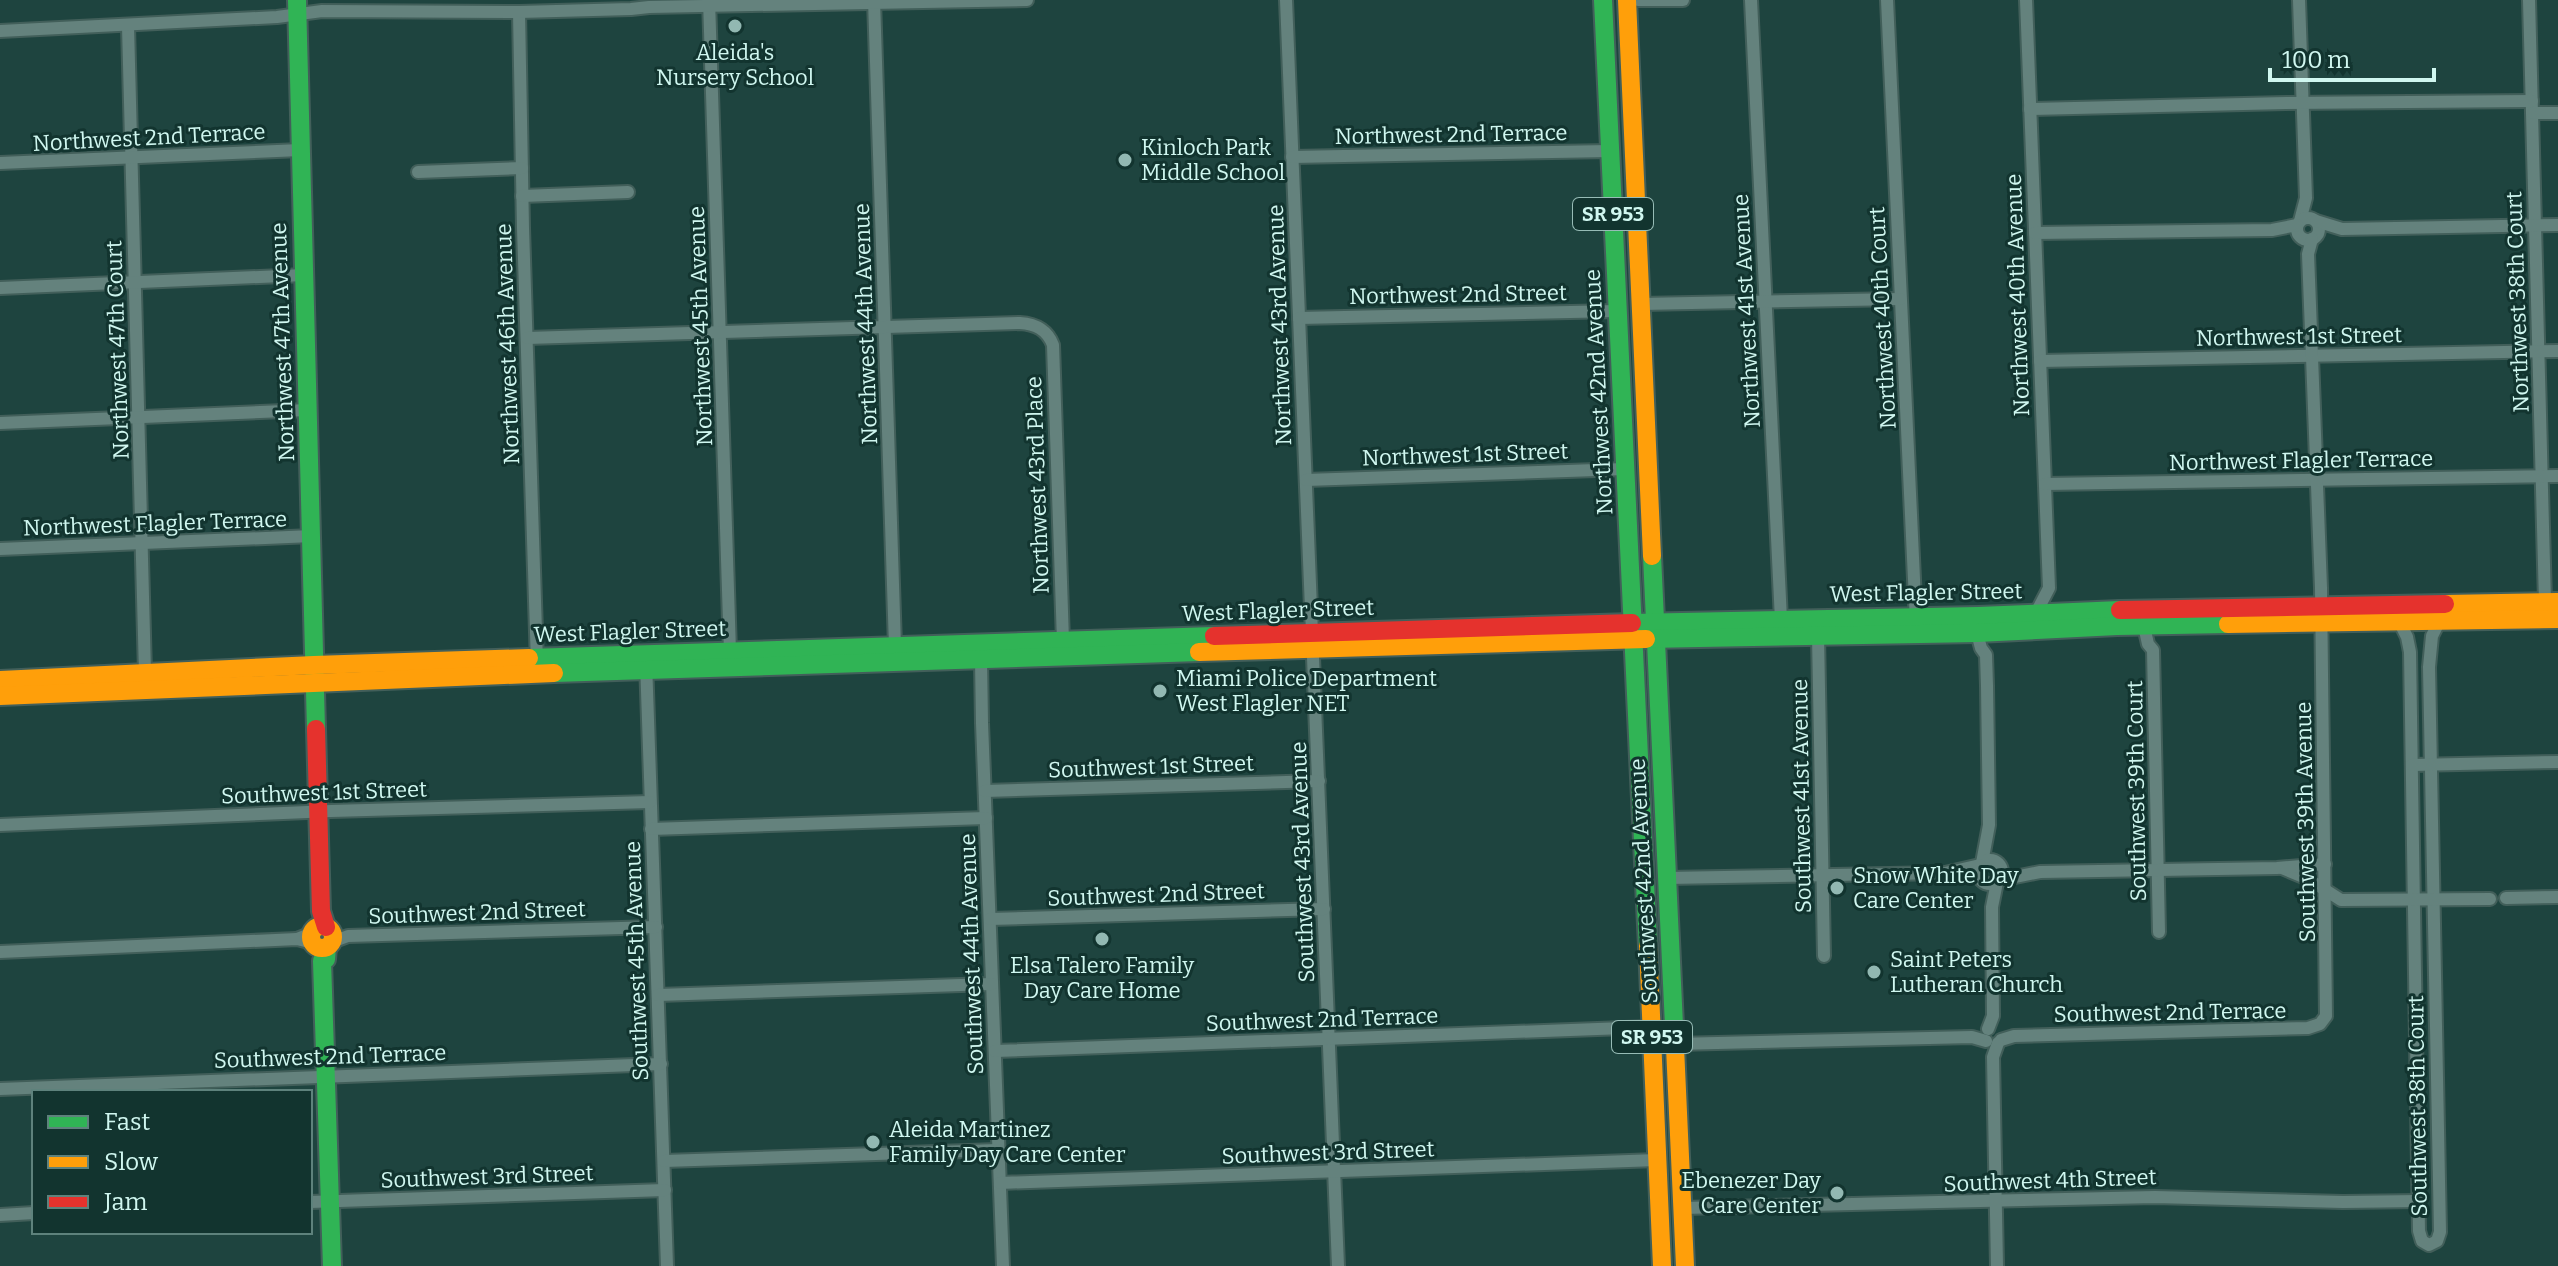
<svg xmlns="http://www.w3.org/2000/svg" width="2558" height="1266" viewBox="0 0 2558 1266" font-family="Bitter,serif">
<rect width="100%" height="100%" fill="#1e443f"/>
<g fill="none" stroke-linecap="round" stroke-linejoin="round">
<g stroke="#425f5a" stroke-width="16">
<g id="street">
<polyline points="709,0 730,652"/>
<polyline points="874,0 895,646"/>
<polyline points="1286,0 1338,1266"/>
<polyline points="1638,0 1683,0"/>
<polyline points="1751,0 1781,620"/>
<polyline points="1887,0 1916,622"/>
<polyline points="2026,0 2049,588 2036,613"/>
<polyline points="2299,0 2306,198 2300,221"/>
<polyline points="2529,0 2545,602"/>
<polyline points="519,12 523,228 537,663"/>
<polyline points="128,26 145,673"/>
<polyline points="0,31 277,17 322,11 519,12 631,9 649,7 1027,0"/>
<polyline points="2030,109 2286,103 2532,101"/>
<polyline points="2533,113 2558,113"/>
<polyline points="1292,157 1610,151"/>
<polyline points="0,163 300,150"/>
<polyline points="418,172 522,168"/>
<polyline points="522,196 628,192"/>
<circle cx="2308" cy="229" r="11"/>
<polyline points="2316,221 2342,229 2558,225"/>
<polyline points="2035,233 2272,230 2297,225"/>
<polyline points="0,288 304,275"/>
<polyline points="1641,304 1900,299"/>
<polyline points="1299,318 1617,311"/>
<path d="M527,338L1020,323C1035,324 1047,329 1053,345L1063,641"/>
<polyline points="2040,361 2558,351"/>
<polyline points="0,423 308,410"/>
<polyline points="1306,480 1625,469"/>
<polyline points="2045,484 2558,476"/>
<polyline points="0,549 312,536"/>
<polyline points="2399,621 2407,637 2410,652 2419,1231 2422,1241 2429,1245 2437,1241 2440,1232 2429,667 2432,636 2440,620"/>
<polyline points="2144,626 2148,644 2153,650 2159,932"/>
<polyline points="1977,633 1981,648 1986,655 1987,686 1989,825 1982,863"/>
<polyline points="1818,635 1824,956"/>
<polyline points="984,653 981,660 982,723 1003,1266"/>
<polyline points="646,662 667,1266"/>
<polyline points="2412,765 2558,762"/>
<polyline points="985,791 1319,781"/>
<polyline points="0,825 331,811 650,802"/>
<polyline points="651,829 986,818"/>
<circle cx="1990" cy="872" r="12"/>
<polyline points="2282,868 2308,879 2341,900 2490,899"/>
<polyline points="1667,878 1945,873 1980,865"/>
<polyline points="2000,880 2040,872 2277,868 2325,864"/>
<polyline points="2506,898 2558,897"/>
<polyline points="990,919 1324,909"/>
<polyline points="297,939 312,933"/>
<polyline points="332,942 348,936 656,927"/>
<polyline points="0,952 297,939 313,943"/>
<polyline points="658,995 992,984"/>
<polyline points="1988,1029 1993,1016 1992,907 1997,882"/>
<polyline points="2001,1040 2014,1036 2308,1028 2320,1024 2326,1016 2321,588 2308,254 2312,239"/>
<polyline points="1675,1044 1972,1037 1986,1041"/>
<polyline points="995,1051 1651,1027"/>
<polyline points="0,1089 661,1064"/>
<polyline points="664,1161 998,1150"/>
<polyline points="1000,1183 1657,1160"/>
<polyline points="310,1202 665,1190"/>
<polyline points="1682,1208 2155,1197 2343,1202 2419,1201"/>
<polyline points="0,1215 34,1213"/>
<polyline points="1997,1266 1993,1057 1998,1043"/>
</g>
</g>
<g stroke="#425f5a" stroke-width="22">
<g id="fast">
<polyline points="297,0 316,729"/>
<polyline points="1603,0 1648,946"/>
<polyline points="1652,556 1675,1047"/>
<polyline points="1632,623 1978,616 2120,610"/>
<polyline points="1646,639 1977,633 2117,626 2228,624"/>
<polyline points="529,658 1214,636"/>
<polyline points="554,673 1199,652"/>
<polyline points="327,947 326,959 322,961 332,1266"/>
</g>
</g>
<g stroke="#425f5a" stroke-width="22">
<g id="slow">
<polyline points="1627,0 1652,556"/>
<polyline points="2445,604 2558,602"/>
<polyline points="2228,624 2558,619"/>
<polyline points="1199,652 1646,639"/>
<polyline points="0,680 314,665 529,658"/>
<polyline points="0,696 554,673"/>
<circle cx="322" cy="937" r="11"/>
<polyline points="1648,946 1662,1266"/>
<polyline points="1675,1047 1685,1266"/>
</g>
</g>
<g stroke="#425f5a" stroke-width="22">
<g id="jam">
<polyline points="2120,610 2445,604"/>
<polyline points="1214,636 1632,623"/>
<polyline points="316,729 321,911 326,927"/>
</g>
</g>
<use href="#street" stroke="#64827d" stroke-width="12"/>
<use href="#fast" stroke="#30b455" stroke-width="18"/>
<use href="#slow" stroke="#ff9f0a" stroke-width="18"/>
<use href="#jam" stroke="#e5322d" stroke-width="18"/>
</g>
<g fill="#92b8b2" stroke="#12342f" stroke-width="3">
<circle cx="735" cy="26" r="8"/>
<circle cx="1125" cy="160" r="8"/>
<circle cx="1160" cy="691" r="8"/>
<circle cx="1837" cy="888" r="8"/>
<circle cx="1102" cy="939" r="8"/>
<circle cx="1874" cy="972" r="8"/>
<circle cx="873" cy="1142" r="8"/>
<circle cx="1837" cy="1193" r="8"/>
</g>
<g text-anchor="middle" stroke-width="6" stroke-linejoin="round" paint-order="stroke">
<g fill="#12342f" stroke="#97bcb6" stroke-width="2">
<rect x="1573" y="198" width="80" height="32" rx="6"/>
<rect x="1612" y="1021" width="80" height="32" rx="6"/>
</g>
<g font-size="20" font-weight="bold" fill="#d0f7f0">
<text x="1613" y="221">SR 953</text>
<text x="1652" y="1044">SR 953</text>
</g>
<g font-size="22" fill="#d0f7f0" stroke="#12342f" text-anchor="start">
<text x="735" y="60" text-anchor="middle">Aleida's<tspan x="735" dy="25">Nursery School</tspan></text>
<text x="1141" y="155">Kinloch Park<tspan x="1141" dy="25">Middle School</tspan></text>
<text x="1176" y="686">Miami Police Department<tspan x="1176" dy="25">West Flagler NET</tspan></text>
<text x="1853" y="883">Snow White Day<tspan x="1853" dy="25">Care Center</tspan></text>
<text x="1890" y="967">Saint Peters<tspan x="1890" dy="25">Lutheran Church</tspan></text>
<text x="1102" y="973" text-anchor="middle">Elsa Talero Family<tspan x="1102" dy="25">Day Care Home</tspan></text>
<text x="889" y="1137">Aleida Martinez<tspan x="889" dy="25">Family Day Care Center</tspan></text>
<text x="1821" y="1188" text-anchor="end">Ebenezer Day<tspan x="1821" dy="25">Care Center</tspan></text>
</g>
<g font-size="22" fill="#d0f7f0" stroke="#12342f">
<text transform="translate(1451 134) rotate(-1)" y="8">Northwest 2nd Terrace</text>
<text transform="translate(149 137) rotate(-3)" y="8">Northwest 2nd Terrace</text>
<text transform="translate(1458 294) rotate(-1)" y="8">Northwest 2nd Street</text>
<text transform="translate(2017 295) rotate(-92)" y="8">Northwest 40th Avenue</text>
<text transform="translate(2517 302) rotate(-92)" y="8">Northwest 38th Court</text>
<text transform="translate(1746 311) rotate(-93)" y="8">Northwest 41st Avenue</text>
<text transform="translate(1882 318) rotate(-93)" y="8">Northwest 40th Court</text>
<text transform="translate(865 324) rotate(-92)" y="8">Northwest 44th Avenue</text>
<text transform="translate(1279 325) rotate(-92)" y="8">Northwest 43rd Avenue</text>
<text transform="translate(700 326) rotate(-92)" y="8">Northwest 45th Avenue</text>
<text transform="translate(2299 336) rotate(-1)" y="8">Northwest 1st Street</text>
<text transform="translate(282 342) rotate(-92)" y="8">Northwest 47th Avenue</text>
<text transform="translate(507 344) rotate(-92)" y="8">Northwest 46th Avenue</text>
<text transform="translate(117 350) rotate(-92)" y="8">Northwest 47th Court</text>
<text transform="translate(1598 392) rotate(-93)" y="8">Northwest 42nd Avenue</text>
<text transform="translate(1465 454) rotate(-2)" y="8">Northwest 1st Street</text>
<text transform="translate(2301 460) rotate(-1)" y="8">Northwest Flagler Terrace</text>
<text transform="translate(1037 485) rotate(-92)" y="8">Northwest 43rd Place</text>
<text transform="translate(155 523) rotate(-2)" y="8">Northwest Flagler Terrace</text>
<text transform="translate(1926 592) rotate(-1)" y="8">West Flagler Street</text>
<text transform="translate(1278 610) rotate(-2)" y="8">West Flagler Street</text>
<text transform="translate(630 631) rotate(-2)" y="8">West Flagler Street</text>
<text transform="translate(1151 766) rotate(-2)" y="8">Southwest 1st Street</text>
<text transform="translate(2136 791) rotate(-91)" y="8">Southwest 39th Court</text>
<text transform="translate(324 792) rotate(-2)" y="8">Southwest 1st Street</text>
<text transform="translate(1801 796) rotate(-91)" y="8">Southwest 41st Avenue</text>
<text transform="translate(2305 822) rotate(-91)" y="8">Southwest 39th Avenue</text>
<text transform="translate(1302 862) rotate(-92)" y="8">Southwest 43rd Avenue</text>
<text transform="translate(1643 881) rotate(-93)" y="8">Southwest 42nd Avenue</text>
<text transform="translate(1156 894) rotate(-2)" y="8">Southwest 2nd Street</text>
<text transform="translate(477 912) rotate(-2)" y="8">Southwest 2nd Street</text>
<text transform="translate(971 954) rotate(-92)" y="8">Southwest 44th Avenue</text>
<text transform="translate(636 961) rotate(-92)" y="8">Southwest 45th Avenue</text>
<text transform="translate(2170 1012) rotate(-1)" y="8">Southwest 2nd Terrace</text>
<text transform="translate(1322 1019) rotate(-2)" y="8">Southwest 2nd Terrace</text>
<text transform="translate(330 1056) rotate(-2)" y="8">Southwest 2nd Terrace</text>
<text transform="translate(2417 1106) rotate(-91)" y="8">Southwest 38th Court</text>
<text transform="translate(1328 1152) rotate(-2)" y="8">Southwest 3rd Street</text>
<text transform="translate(487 1176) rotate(-2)" y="8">Southwest 3rd Street</text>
<text transform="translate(2050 1180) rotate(-2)" y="8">Southwest 4th Street</text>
</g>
</g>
<rect x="32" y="1090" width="280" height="144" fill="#12342f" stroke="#5e827c" stroke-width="2"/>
<rect x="48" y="1116" width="40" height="12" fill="#30b455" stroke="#5e827c" stroke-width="2"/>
<text x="104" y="1130" font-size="24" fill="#d0f7f0">Fast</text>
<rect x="48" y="1156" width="40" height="12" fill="#ff9f0a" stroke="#5e827c" stroke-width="2"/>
<text x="104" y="1170" font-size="24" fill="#d0f7f0">Slow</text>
<rect x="48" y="1196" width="40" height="12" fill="#e5322d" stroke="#5e827c" stroke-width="2"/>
<text x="104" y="1210" font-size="24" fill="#d0f7f0">Jam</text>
<path d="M2270 68v12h164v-12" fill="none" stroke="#d0f7f0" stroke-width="4"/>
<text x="2282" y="68" font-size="24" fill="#d0f7f0" stroke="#12342f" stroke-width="6" paint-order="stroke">100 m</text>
</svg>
